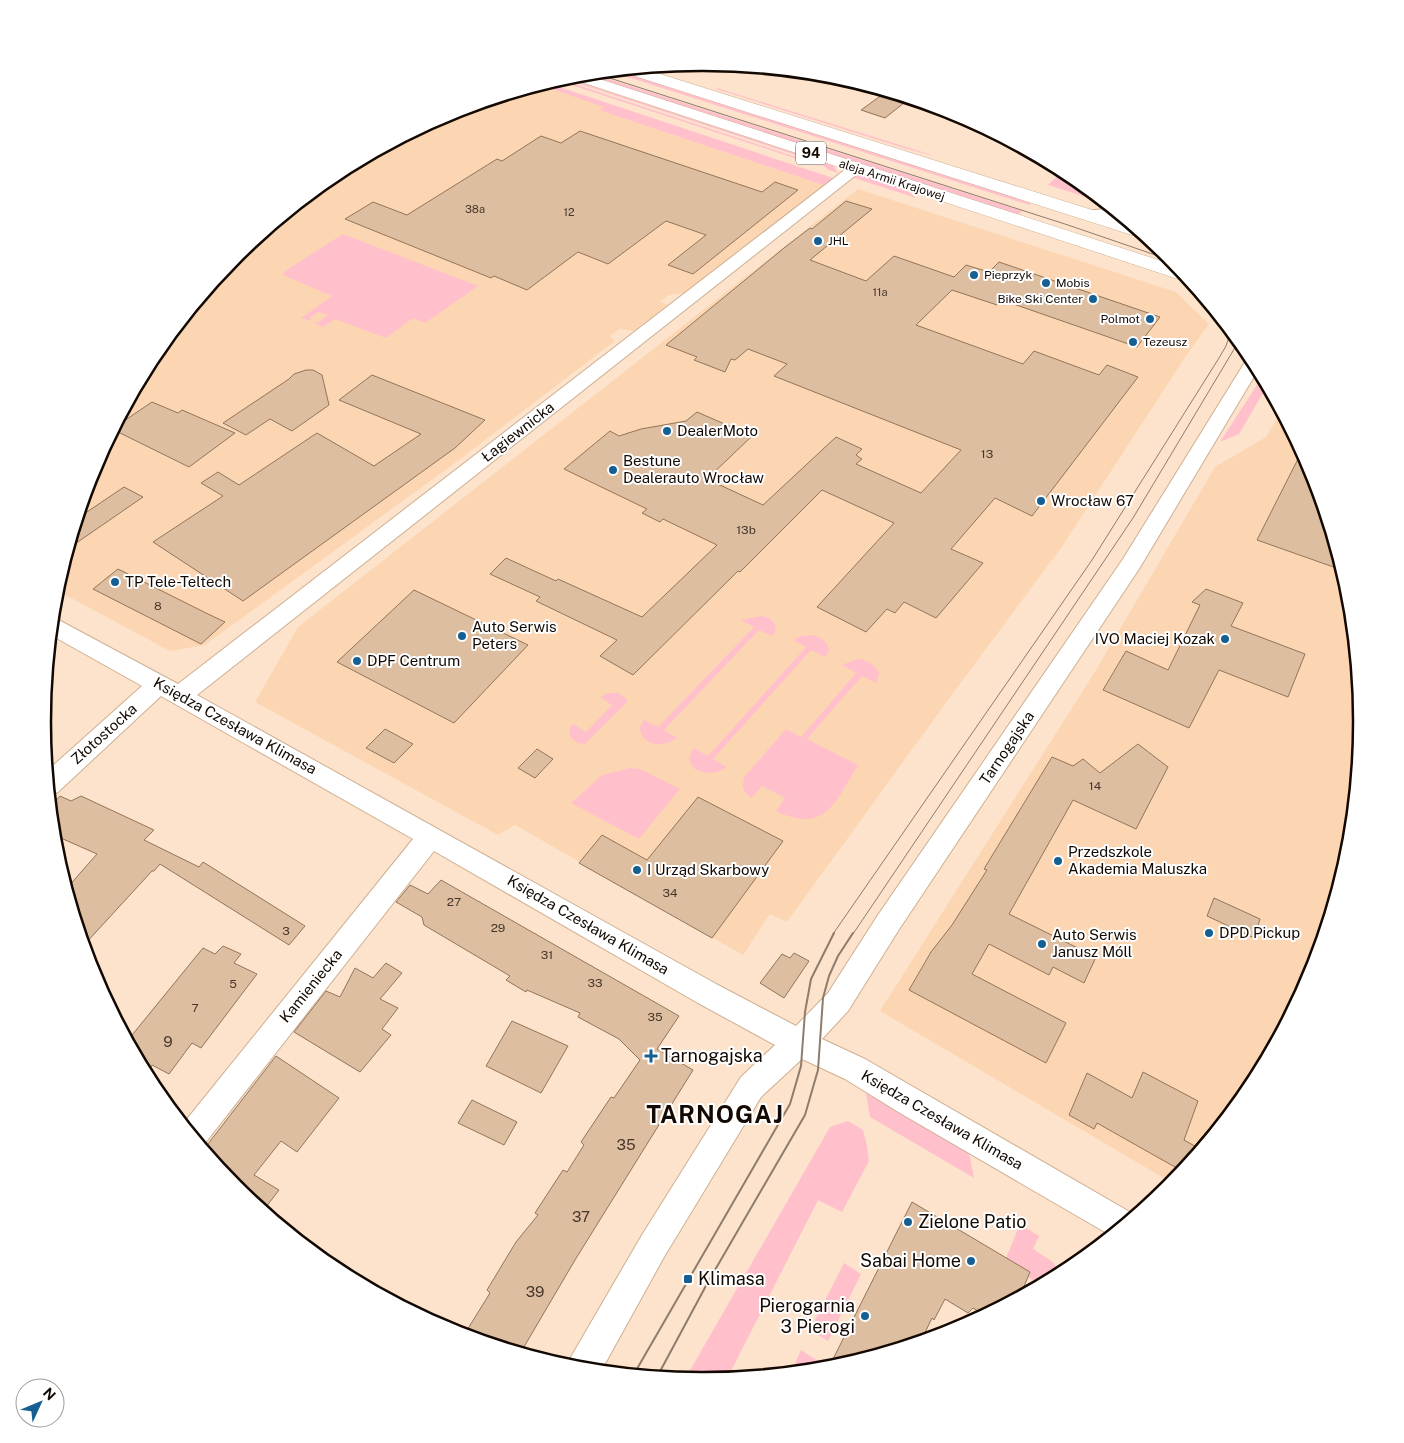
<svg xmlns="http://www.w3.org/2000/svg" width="1404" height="1443" viewBox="0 0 1404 1443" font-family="'Public Sans',sans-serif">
<rect width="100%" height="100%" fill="#fde3cb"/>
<g fill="#fcd6b2">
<polygon points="540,85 605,107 600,110 826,186 684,293 669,295 660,302 668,305 634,331 619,329 610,336 615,341 459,460 205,645 170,651 56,590 93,469 154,355 236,255 336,173 450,112"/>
<polygon points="858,189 1176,292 1209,324 1184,359 1061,548 945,704 787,922 770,914 743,955 515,825 498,835 255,702 298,627"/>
<polygon points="1281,412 1311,469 1349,593 1361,722 1349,850 1311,974 1250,1088 1172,1183 880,1011 1096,670 1215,467 1266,437"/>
</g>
<g fill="#ffc0cc">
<polygon points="617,70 1032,202 1029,205 609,71"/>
<polygon points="590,73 1022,211 1018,215 582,74"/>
<polygon points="564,77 833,165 838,173 829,170 820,163 562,78"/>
<polygon points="559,79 814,163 822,167 556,80"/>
<polygon points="547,83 836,179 826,186 599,110 604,107 540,85"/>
<polygon points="717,88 935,156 907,149 716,89"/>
<polygon points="1063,170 1093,194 1083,196 1048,185"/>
<path d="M857,176C874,176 904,186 916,198L851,177Z"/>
<polygon points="343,234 478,286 425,323 413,318 386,338 335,319 323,327 314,323 319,322 328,315 318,312 309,318 312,320 311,321 301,318 332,296 283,275 285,271"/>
<polygon points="1262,377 1267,386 1239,434 1220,442"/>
<path d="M762,616C772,617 781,627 772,636L759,630L664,730L677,738C665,748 640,747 640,727L644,720L658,727L754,627L741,620Z"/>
<path d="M812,635C821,637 828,641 829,651L825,657L811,650L713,759L727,767C710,780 678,770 694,748L708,756L806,647L793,640L801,636Z"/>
<path d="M857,659C867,660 874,663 879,673L876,683L862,676L807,739L858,765C835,802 826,835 776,811L785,798L762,786L751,798C743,792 741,785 745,776L786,729L801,737L856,673L842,665Z"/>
<polygon points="608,693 619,693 628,701 585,744 577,743 570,736 570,728 573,724 586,732 612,705 600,697"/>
<polygon points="630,768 640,769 680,789 639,839 571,803 602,775"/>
<polygon points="866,1093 965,1149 970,1157 974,1178 870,1117"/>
<polygon points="848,1121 863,1130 867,1146 869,1161 842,1212 818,1200 727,1379 702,1381 685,1379 830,1127"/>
<polygon points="1020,1224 1039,1236 1033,1249 1053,1262 1060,1274 1041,1285 1028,1277 1030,1272 1006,1258"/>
<polygon points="844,1263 861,1274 828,1341 810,1330"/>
<polygon points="801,1350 818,1361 813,1370 791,1372"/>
</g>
<g fill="#debea1" stroke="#92755a">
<polygon points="886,92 909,99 885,118 861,110"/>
<polygon points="580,131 762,192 775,182 798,190 693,274 668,265 706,235 666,221 608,264 578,252 527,290 494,276 491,278 345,219 373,202 407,215 497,159 502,161 541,136 561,143"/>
<polygon points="846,201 872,209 810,260 866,281 894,256 954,277 966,265 989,272 999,262 1160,317 1137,347 1002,300 997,305 952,290 916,325 1023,364 1034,351 1099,375 1107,365 1138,377 1032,516 995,498 951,549 983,563 936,618 904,602 895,613 887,609 866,632 817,607 894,523 822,490 740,572 738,571 633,675 600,656 617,640 536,601 540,597 490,574 506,558 556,581 558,579 642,617 717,545 663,519 660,522 642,513 647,509 564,469 610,431 619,436 641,429 686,421 697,412 752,436 707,479 763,505 836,437 862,449 856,455 862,459 856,464 921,493 961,450 774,376 787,364 748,349 735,360 731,359 725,372 694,360 697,357 666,345 784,248 810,228 812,229"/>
<polygon points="306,370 313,370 322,375 329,405 292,431 270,419 246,435 223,423 289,379 294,374"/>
<polygon points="372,375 485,420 455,448 243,601 153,542 223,496 201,483 218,472 239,485 317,433 374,466 421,434 339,400"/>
<polygon points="152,402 178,413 182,410 235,433 189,467 114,430 115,427"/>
<polygon points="1302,451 1311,469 1342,570 1257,540"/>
<polygon points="124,487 143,497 69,548 78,518"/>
<polygon points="118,569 206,613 225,622 201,644 93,589"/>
<polygon points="1206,589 1243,603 1231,626 1305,654 1288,697 1219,670 1189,728 1103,690 1126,651 1168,670 1200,605 1192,602"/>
<polygon points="414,590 528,645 454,723 337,662"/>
<polygon points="385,729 413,744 394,763 366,748"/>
<polygon points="1138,744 1168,767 1136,829 1073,800 1009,914 1096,957 1084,983 1053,967 1049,975 989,944 972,974 1066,1023 1046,1063 909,990 931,952 952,925 987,870 984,869 1052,757 1073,766 1083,759 1100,773"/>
<polygon points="537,749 553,759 535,778 518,768"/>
<polygon points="60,796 71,801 81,796 154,830 144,840 199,867 203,862 305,926 289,945 160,864 154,871 152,871 84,945 67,888 97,854 54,835 51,806"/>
<polygon points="698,797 783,841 712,938 579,863 602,835 647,860"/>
<polygon points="441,880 679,1016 657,1049 693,1070 575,1260 521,1352 464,1335 490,1293 487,1290 516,1242 538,1215 535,1213 563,1170 567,1172 584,1145 581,1142 611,1097 614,1098 640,1060 619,1039 578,1017 580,1013 527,990 526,992 506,980 510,976 424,925 422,917 396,902 410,885 428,894"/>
<polygon points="1214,898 1260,919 1254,938 1207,916"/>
<polygon points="223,946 241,954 234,963 257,974 201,1048 192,1043 169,1074 152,1065 146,1074 128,1040 203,948 215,954"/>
<polygon points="794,953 809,961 784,998 760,983 782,954 790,958"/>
<polygon points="386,963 402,973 380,999 398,1008 382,1029 391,1035 360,1072 294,1032 326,991 340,997 355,968 373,978"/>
<polygon points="512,1021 568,1046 541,1093 486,1066"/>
<polygon points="276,1056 339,1098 297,1152 281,1141 254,1175 279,1190 266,1207 259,1207 235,1188 204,1149"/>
<polygon points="1143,1072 1198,1101 1184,1140 1200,1149 1182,1171 1097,1123 1094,1129 1069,1115 1087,1073 1132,1098"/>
<polygon points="472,1100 517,1122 504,1145 458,1123"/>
<polygon points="912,1202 1030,1272 1020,1296 984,1315 973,1308 968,1313 945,1299 934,1320 932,1318 921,1341 828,1369"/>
</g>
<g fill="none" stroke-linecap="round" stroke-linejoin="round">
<g stroke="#ceaf92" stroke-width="2">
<g id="minor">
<polygon points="856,163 861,165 864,168 861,171 197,695 718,985 796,1026 828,993 878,915 1123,559 1245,362 1248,358 1251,357 1258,370 1139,569 898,931 848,1011 822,1039 865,1059 1135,1215 1110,1235 900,1113 845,1079 802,1059 761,1097 664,1257 601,1371 567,1366 571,1357 642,1235 741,1077 775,1045 698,1003 434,851 202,1147 183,1124 413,839 161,696 58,792 50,795 47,771 142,686 51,635 53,617 178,684 851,165"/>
<path d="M1111,208L1120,216C1107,219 1094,222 1081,218L1079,215L1081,212Z"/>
</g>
</g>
<g stroke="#ceaf92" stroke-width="1">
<g id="major">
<polygon points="641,68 1127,221 1144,235 1132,235 622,72 621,70"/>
<polygon points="584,74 1177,266 1189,280 1178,279 566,77"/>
</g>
</g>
<use href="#minor" fill="#fff" fill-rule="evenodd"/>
<use href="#major" fill="#fff" fill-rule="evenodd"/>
<g stroke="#8e7c6c" stroke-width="1">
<polyline points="594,73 1068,225 1173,261"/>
<polyline points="833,934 1092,560 1219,358 1226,346 1231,331"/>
<polyline points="853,934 1133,518 1239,341"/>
</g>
<g stroke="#8e7c6c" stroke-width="2">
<polyline points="634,1374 790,1104 801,1066 805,1012 811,979 834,933"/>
<polyline points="657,1377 708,1282 805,1115 818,1070 823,998 829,976 838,956 853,933"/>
</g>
</g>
<g fill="#165f93" stroke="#fff" stroke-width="2">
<circle cx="818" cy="241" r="5"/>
<circle cx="974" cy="275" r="5"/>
<circle cx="1046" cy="283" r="5"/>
<circle cx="1093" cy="299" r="5"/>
<circle cx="1150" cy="319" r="5"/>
<circle cx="1133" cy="342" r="5"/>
<circle cx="667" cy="431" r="5"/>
<circle cx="613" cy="470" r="5"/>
<circle cx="1041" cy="501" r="5"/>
<circle cx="115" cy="582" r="5"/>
<circle cx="462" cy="636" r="5"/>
<circle cx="1225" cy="639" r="5"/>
<circle cx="357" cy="661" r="5"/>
<circle cx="1058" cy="861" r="5"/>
<circle cx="637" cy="870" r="5"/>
<circle cx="1209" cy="933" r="5"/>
<circle cx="1042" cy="944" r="5"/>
<path d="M648.5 1048.5h5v5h5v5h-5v5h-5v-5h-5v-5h5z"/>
<circle cx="908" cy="1222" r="5"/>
<circle cx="971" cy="1261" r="5"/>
<rect x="683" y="1274" width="10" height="10" rx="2.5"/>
<circle cx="865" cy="1316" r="5"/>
</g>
<g text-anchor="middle" stroke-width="4" stroke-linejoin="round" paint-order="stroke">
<g font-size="11" fill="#46362a">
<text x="475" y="213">38a</text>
<text x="569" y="216">12</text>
<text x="880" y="296">11a</text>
</g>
<g font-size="12" fill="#130902" stroke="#fff">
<text transform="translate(892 180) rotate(18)" y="4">aleja Armii Krajowej</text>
</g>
<g font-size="12" fill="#130902" stroke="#fff" text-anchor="start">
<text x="828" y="245">JHL</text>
<text x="984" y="279">Pieprzyk</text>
<text x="1056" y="287">Mobis</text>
<text x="1083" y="303" text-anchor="end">Bike Ski Center</text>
<text x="1140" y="323" text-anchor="end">Polmot</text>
<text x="1143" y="346">Tezeusz</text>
</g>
<g font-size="12" fill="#46362a">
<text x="987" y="458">13</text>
<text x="746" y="534">13b</text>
<text x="158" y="610">8</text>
<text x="1095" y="790">14</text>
<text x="670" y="897">34</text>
<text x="454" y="906">27</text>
<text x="498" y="932">29</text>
<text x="286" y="935">3</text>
<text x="547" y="959">31</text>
<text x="595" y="987">33</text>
<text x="233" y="988">5</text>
<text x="195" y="1012">7</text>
<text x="655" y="1021">35</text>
</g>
<rect fill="#fff" stroke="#5a534e" stroke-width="1" x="796" y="141.5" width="30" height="23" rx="4"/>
<g font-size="14" font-weight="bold" fill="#130902">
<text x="811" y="158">94</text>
</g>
<g font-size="15" fill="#130902" stroke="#fff" text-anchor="start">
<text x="677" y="436">DealerMoto</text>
<text x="623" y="466">Bestune<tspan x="623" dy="17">Dealerauto Wrocław</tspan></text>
<text x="1051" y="506">Wrocław 67</text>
<text x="125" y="587">TP Tele-Teltech</text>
<text x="472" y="632">Auto Serwis<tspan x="472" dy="17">Peters</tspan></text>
<text x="1215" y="644" text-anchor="end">IVO Maciej Kozak</text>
<text x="367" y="666">DPF Centrum</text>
<text x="1068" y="857">Przedszkole<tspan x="1068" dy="17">Akademia Maluszka</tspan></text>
<text x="647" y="875">I Urząd Skarbowy</text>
<text x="1219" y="938">DPD Pickup</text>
<text x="1052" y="940">Auto Serwis<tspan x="1052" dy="17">Janusz Móll</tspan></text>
</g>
<g font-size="15" fill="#130902" stroke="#fff">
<text transform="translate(518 432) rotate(-38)" y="5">Łagiewnicka</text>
<text transform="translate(235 726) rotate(29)" y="5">Księdza Czesława Klimasa</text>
<text transform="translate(104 734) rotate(-42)" y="5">Złotostocka</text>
<text transform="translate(1007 748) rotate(-56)" y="5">Tarnogajska</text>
<text transform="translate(588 925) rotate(30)" y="5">Księdza Czesława Klimasa</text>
<text transform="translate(311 986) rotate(-51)" y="5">Kamieniecka</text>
<text transform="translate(942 1120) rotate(30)" y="5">Księdza Czesława Klimasa</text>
</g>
<g font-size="15" fill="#46362a">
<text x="168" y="1047">9</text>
<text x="626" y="1150">35</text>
<text x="581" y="1222">37</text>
<text x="535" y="1297">39</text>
</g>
<g font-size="18" fill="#130902" stroke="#fff" text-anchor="start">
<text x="661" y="1062">Tarnogajska</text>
<text x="918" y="1228">Zielone Patio</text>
<text x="961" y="1267" text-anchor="end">Sabai Home</text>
<text x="698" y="1285">Klimasa</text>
<text x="855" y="1312" text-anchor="end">Pierogarnia<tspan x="855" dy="21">3 Pierogi</tspan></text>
</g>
<g font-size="24" font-weight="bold" letter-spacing="1" fill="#130902" stroke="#fff">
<text x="715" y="1123">TARNOGAJ</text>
</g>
</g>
<path d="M0 0H1404V1443H0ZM701 71H703A650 650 0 0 1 1353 721V722A650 650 0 0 1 703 1372H701A650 650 0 0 1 51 722V721A650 650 0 0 1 701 71Z" fill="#fff" fill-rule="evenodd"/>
<path fill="none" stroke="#130902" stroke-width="2.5" d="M701 71H703A650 650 0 0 1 1353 721V722A650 650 0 0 1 703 1372H701A650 650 0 0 1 51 722V721A650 650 0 0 1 701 71Z"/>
<g transform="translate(40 1403) rotate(46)"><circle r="24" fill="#ffffff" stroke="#a19d9a"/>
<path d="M0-4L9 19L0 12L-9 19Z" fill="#165f93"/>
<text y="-8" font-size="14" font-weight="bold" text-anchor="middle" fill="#130902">N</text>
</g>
</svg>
